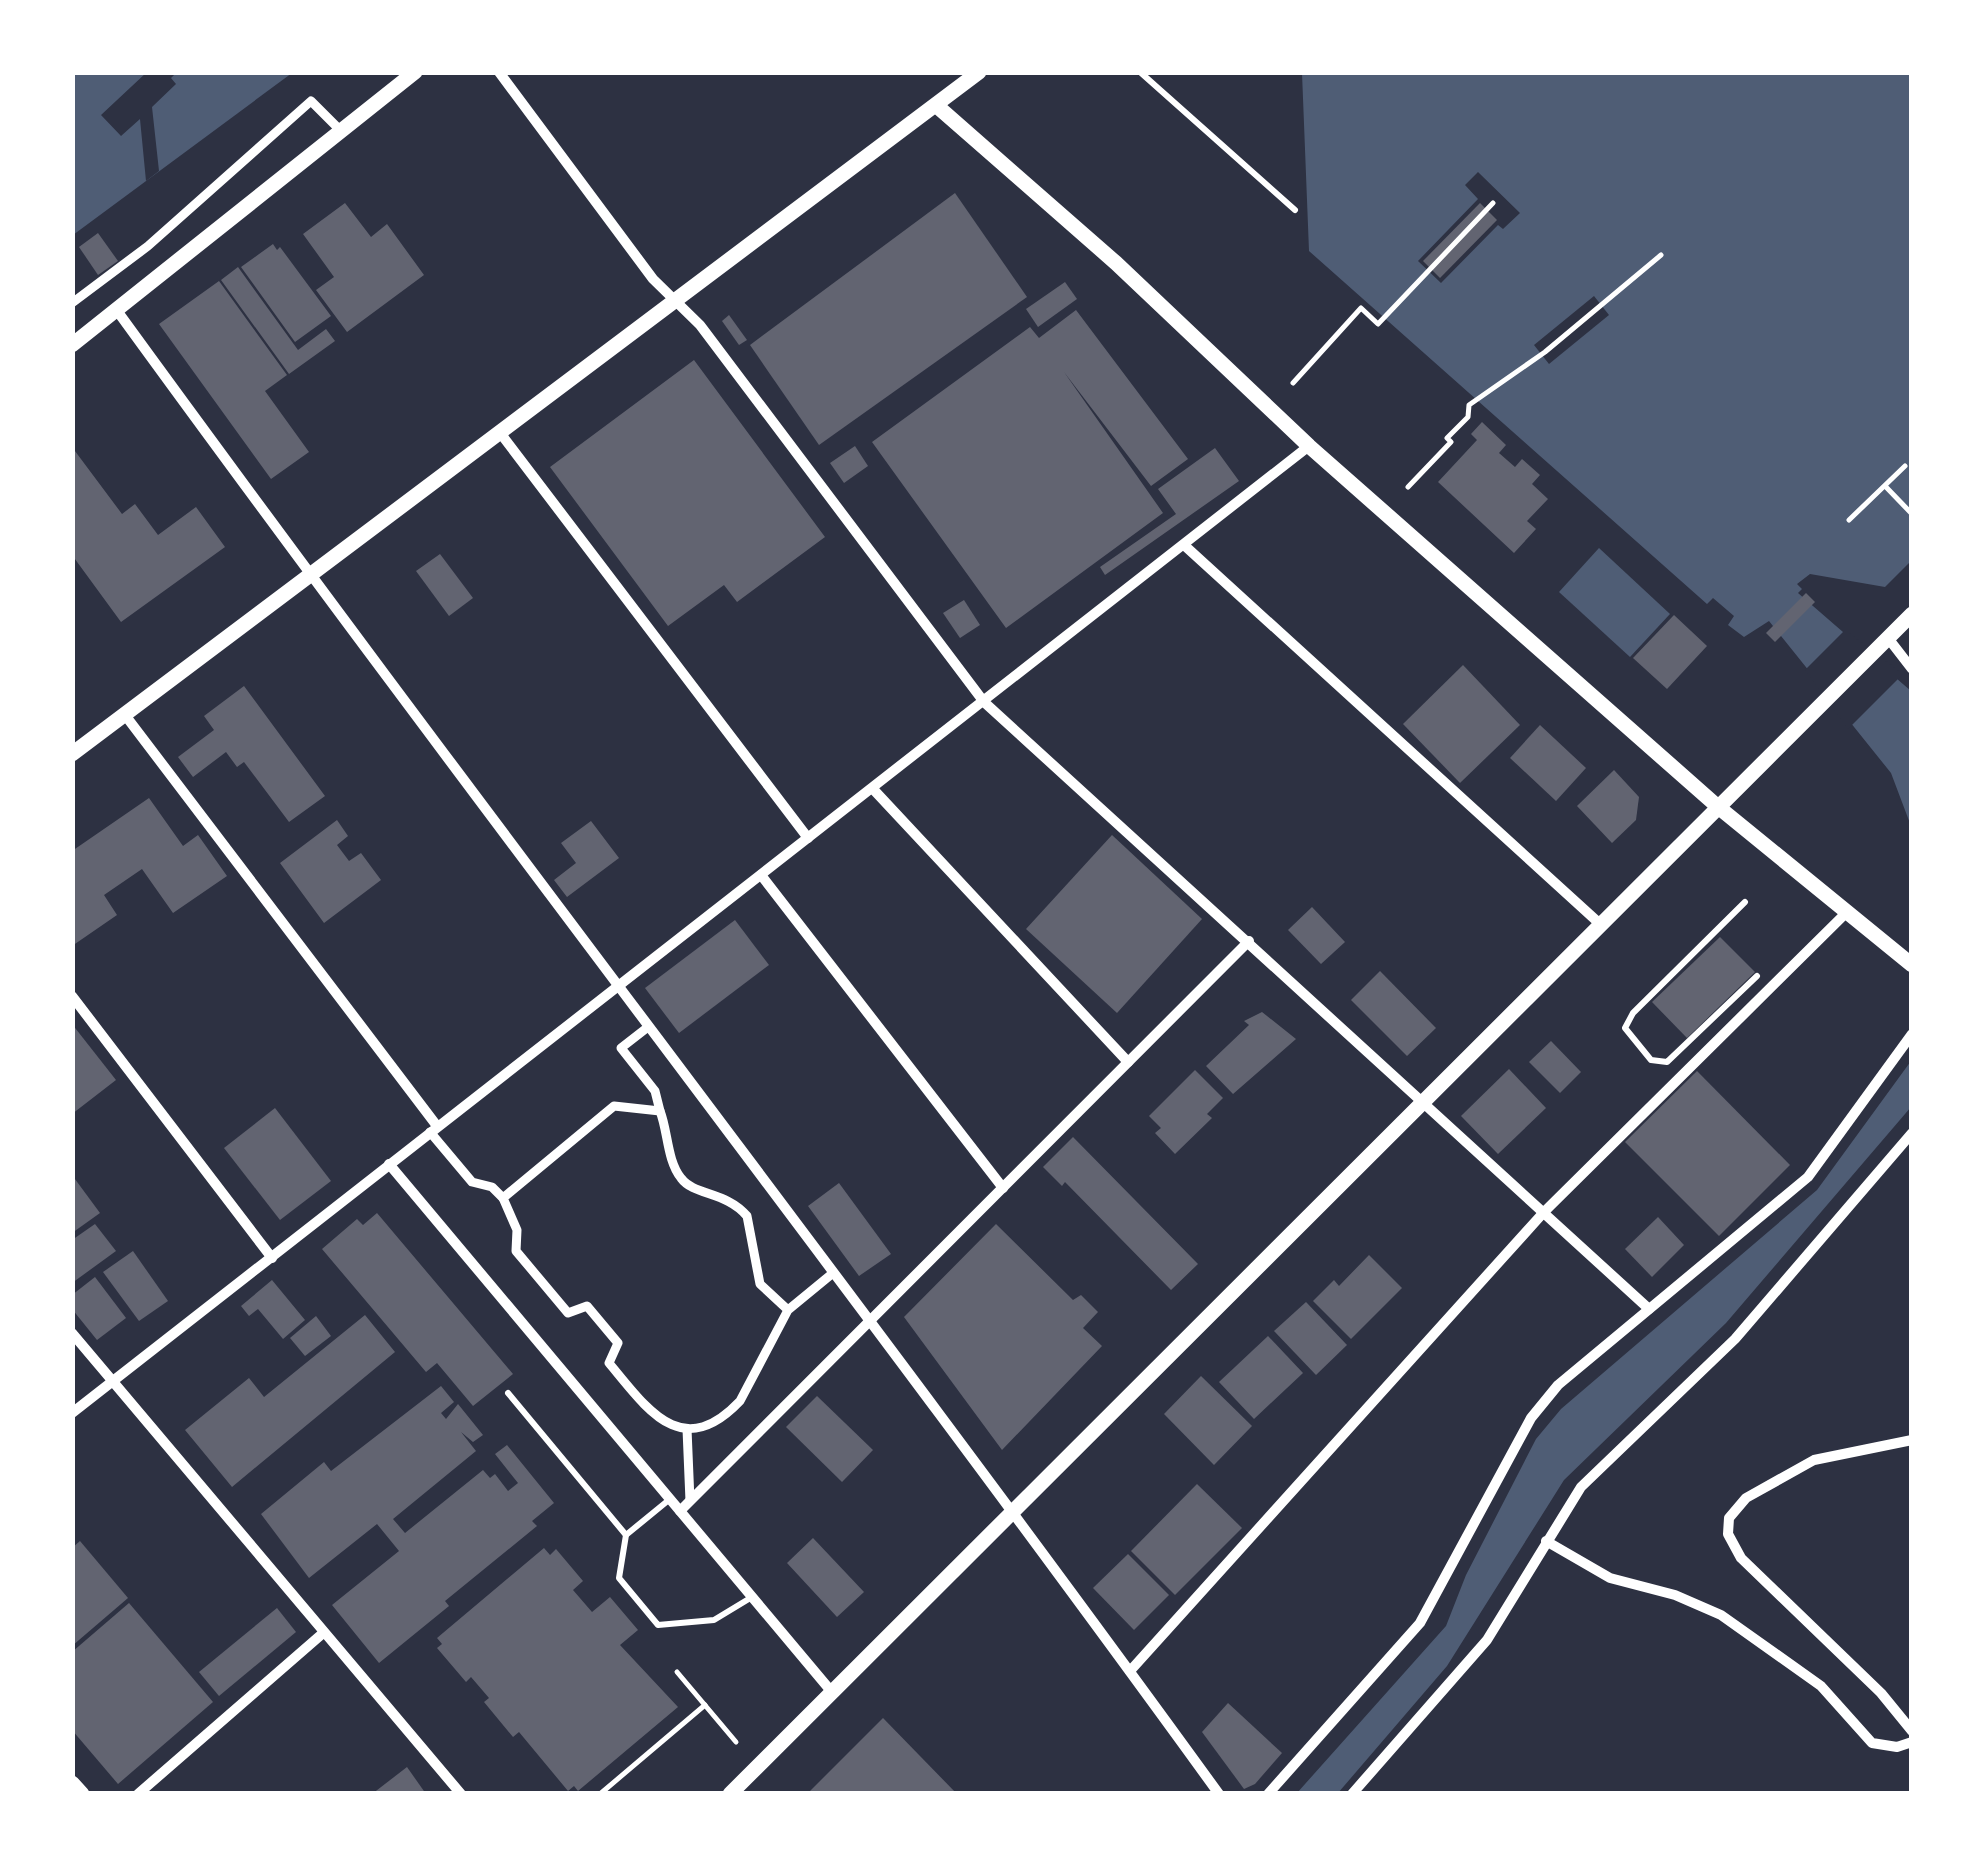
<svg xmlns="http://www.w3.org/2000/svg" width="1984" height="1866" viewBox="0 0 1984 1866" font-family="Jost,sans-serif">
<rect width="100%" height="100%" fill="#2d3142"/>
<g fill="#4f5d75">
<polygon points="73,73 292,73 73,235"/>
<polygon points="1302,73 1911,73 1911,561 1885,587 1810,574 1797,584 1802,589 1798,593 1911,691 1911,826 1891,773 1769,621 1744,637 1728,625 1734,616 1713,598 1707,604 1309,251"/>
<polygon points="1599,548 1670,614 1630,657 1559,592"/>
<polygon points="1911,1061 1911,1107 1726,1323 1564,1480 1447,1666 1338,1793 1297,1793 1446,1626 1466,1575 1536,1439 1561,1409 1817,1190"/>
</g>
<g fill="#2d3142">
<polygon points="147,72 176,73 171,78 176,84 152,107 159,171 146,181 140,119 121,136 101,115"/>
<polygon points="1478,172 1520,213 1503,229 1498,225 1441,283 1418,261 1478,199 1465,185"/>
<polygon points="1594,296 1609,315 1549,364 1534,345"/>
<polygon points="1845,630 1903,674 1848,729 1805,670"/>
</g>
<g fill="#626471">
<polygon points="955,193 1027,297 819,445 750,345"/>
<polygon points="345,203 371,237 387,224 424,275 347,332 316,290 334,277 303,234"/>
<polygon points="1480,203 1497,220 1440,278 1423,261"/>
<polygon points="98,233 118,261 98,275 79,247"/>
<polygon points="273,244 277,250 280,247 331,316 295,342 241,267"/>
<polygon points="238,267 298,350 326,329 335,341 289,374 221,280"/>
<polygon points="219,281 287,375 265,391 309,452 271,479 159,324"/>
<polygon points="1065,282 1077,299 1038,327 1026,309"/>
<polygon points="1076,310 1188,459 1151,486 1064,372 1163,513 1006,628 872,442 1030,327 1039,338"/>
<polygon points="729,315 747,340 739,345 722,321"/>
<polygon points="694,360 825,537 737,602 724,585 668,626 550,467"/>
<polygon points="1482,422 1506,445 1499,453 1515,467 1522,459 1540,475 1532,484 1548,499 1527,521 1536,529 1514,553 1438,482 1477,440 1471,434"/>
<polygon points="855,446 868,466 844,483 830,463"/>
<polygon points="72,447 122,514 135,504 158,535 196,507 225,547 121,622 72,555"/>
<polygon points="1215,448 1239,481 1105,575 1100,567 1176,514 1158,489"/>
<polygon points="440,554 473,598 449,616 416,571"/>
<polygon points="1806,593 1815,602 1775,642 1766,633"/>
<polygon points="964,600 980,625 960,638 943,613"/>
<polygon points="1674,615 1707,646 1667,689 1633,658"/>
<polygon points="1463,665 1520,725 1460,783 1403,724"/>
<polygon points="244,686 325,796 289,822 244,762 237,767 226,752 193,777 178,757 214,730 204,716"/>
<polygon points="1540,725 1586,768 1556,801 1510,758"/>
<polygon points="1614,770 1639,797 1636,820 1612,843 1577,806"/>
<polygon points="149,798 183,846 198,835 227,876 173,913 142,869 104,895 117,915 72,946 72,851"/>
<polygon points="337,820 348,836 337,845 349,861 361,853 381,880 324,923 280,863"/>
<polygon points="591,821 619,858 567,897 554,880 576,863 561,843"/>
<polygon points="1112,835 1202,919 1117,1013 1026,929"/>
<polygon points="1312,907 1345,942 1321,964 1288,930"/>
<polygon points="735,920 769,965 679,1033 645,988"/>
<polygon points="1720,937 1755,972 1687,1038 1652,1002"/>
<polygon points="1380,971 1436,1028 1407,1056 1351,1000"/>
<polygon points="1262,1012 1296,1039 1233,1094 1206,1066 1249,1025 1244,1021"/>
<polygon points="72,1024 116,1080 72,1114"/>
<polygon points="1551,1041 1581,1072 1560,1093 1529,1062"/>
<polygon points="1509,1069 1546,1108 1498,1154 1461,1116"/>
<polygon points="1195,1070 1223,1098 1207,1114 1212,1118 1175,1154 1155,1133 1161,1128 1149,1116"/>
<polygon points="1697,1071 1790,1165 1719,1236 1625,1142"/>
<polygon points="275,1108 331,1181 280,1220 224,1148"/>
<polygon points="1073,1137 1198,1264 1171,1290 1065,1182 1062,1186 1043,1167"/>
<polygon points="72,1175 100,1213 72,1233"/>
<polygon points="839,1183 891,1254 859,1276 808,1206"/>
<polygon points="377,1213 513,1374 473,1406 437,1363 426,1372 322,1249 357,1219 363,1225"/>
<polygon points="1658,1217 1684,1245 1652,1277 1625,1249"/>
<polygon points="95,1224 116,1251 72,1283 72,1240"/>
<polygon points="996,1224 1073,1300 1081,1295 1098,1312 1083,1328 1102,1346 1002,1450 904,1317"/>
<polygon points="133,1251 168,1301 139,1321 103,1272"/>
<polygon points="1369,1255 1402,1288 1351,1339 1313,1301 1334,1280 1339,1286"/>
<polygon points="95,1277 126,1318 97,1340 72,1309 72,1295"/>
<polygon points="272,1280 305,1320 283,1339 258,1309 249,1316 241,1306"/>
<polygon points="1306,1302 1347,1345 1316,1375 1274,1331"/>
<polygon points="365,1315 395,1352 232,1487 185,1430 249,1378 264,1397"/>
<polygon points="316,1316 331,1336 305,1356 290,1338"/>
<polygon points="1268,1336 1303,1373 1254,1419 1219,1382"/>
<polygon points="1201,1376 1252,1426 1214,1465 1164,1414"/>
<polygon points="441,1386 454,1402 441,1413 446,1419 458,1404 483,1435 473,1442 461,1432 476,1451 393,1519 405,1533 483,1470 490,1478 495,1474 508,1491 518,1483 495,1454 507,1445 554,1503 532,1521 537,1526 445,1601 449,1606 379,1663 332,1605 399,1551 377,1524 309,1578 261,1514 324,1462 331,1471"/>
<polygon points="817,1396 873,1450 842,1482 786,1427"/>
<polygon points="1197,1484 1242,1528 1175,1595 1131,1551"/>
<polygon points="813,1538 864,1592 837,1617 787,1563"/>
<polygon points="80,1541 128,1598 72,1646 72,1548"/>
<polygon points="544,1548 550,1555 556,1549 583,1581 573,1590 592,1612 610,1597 638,1630 620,1645 678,1707 578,1791 574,1786 568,1791 519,1732 513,1737 484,1702 489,1698 471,1677 466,1682 437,1648 442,1644 437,1638"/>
<polygon points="1128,1554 1169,1595 1134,1630 1093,1588"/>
<polygon points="129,1603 213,1702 118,1784 72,1730 72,1652"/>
<polygon points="277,1608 296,1632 219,1696 199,1672"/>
<polygon points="1228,1703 1282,1753 1255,1784 1244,1789 1202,1732"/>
<polygon points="883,1718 957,1794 807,1794"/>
<polygon points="407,1767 426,1794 372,1794"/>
</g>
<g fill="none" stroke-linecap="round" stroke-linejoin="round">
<g stroke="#fff" stroke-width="5">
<polyline points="1293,383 1361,308 1378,324 1493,203"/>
<polyline points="1408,487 1451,442 1447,438 1468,417 1469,405 1545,352 1661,255"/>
<polyline points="1886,487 1912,514"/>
<polyline points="1849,520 1905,466"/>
<polyline points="677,1672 736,1742"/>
<polyline points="600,1794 705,1705"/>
</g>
<g stroke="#fff" stroke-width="6">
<polyline points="1140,72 1295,210"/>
<polyline points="1745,902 1633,1013 1625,1028 1651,1060 1667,1062 1757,976"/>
<polyline points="508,1393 626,1535"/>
<polyline points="670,1499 626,1535 619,1578 658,1625 714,1620 752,1597"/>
</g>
<g stroke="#fff" stroke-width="9">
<polyline points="72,303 148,246 311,101 339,129"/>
<polyline points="648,1027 621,1048 655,1091 660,1111"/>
<polyline points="430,1132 472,1182 492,1187 503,1198"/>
<path d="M788,1310L760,1284L747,1216C726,1191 694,1196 681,1178C667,1161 668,1131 660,1111L614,1106L503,1198L517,1230L516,1251L568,1313L587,1306L618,1343L609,1363C648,1410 682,1462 740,1401L788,1310L833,1273"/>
<polyline points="687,1429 690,1501"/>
</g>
<g stroke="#fff" stroke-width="10">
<polyline points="499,72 653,279 700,325 984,702 1649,1309"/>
<path d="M118,312C480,810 858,1296 1219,1794"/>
<polyline points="501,434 808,838"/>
<polyline points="1184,545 1599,923"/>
<polyline points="1888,638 1912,669"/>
<polyline points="125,715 437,1126"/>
<polyline points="873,789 1128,1062"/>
<polyline points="761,875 1003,1188"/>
<polyline points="72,996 272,1258"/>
<polyline points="389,1164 831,1691"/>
<polyline points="72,1333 461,1794"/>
<polyline points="72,1413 1309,446"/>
<polyline points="1912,1440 1814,1460 1746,1498 1729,1518 1728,1534 1741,1558 1881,1693 1912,1731"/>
<polyline points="680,1511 1249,941"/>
<polyline points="1546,1541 1610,1578 1675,1595 1721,1615 1821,1686 1872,1743 1897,1747 1912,1742"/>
<polyline points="1130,1671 1544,1212 1847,912"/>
<polyline points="138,1794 322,1634"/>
<polyline points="1268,1794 1420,1623 1531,1418 1558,1385 1808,1177 1912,1034"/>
<polyline points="1352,1794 1487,1640 1581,1487 1735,1339 1912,1133"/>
</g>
<g stroke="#fff" stroke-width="15">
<polyline points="938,107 1116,263 1309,446 1717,806 1912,965"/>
<polyline points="72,345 415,72"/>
<polyline points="72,754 979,72"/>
<polyline points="72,1783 82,1794"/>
<polyline points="730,1794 1912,614"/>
</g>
</g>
<rect width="1984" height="1866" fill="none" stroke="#ffffff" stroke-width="150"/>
</svg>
